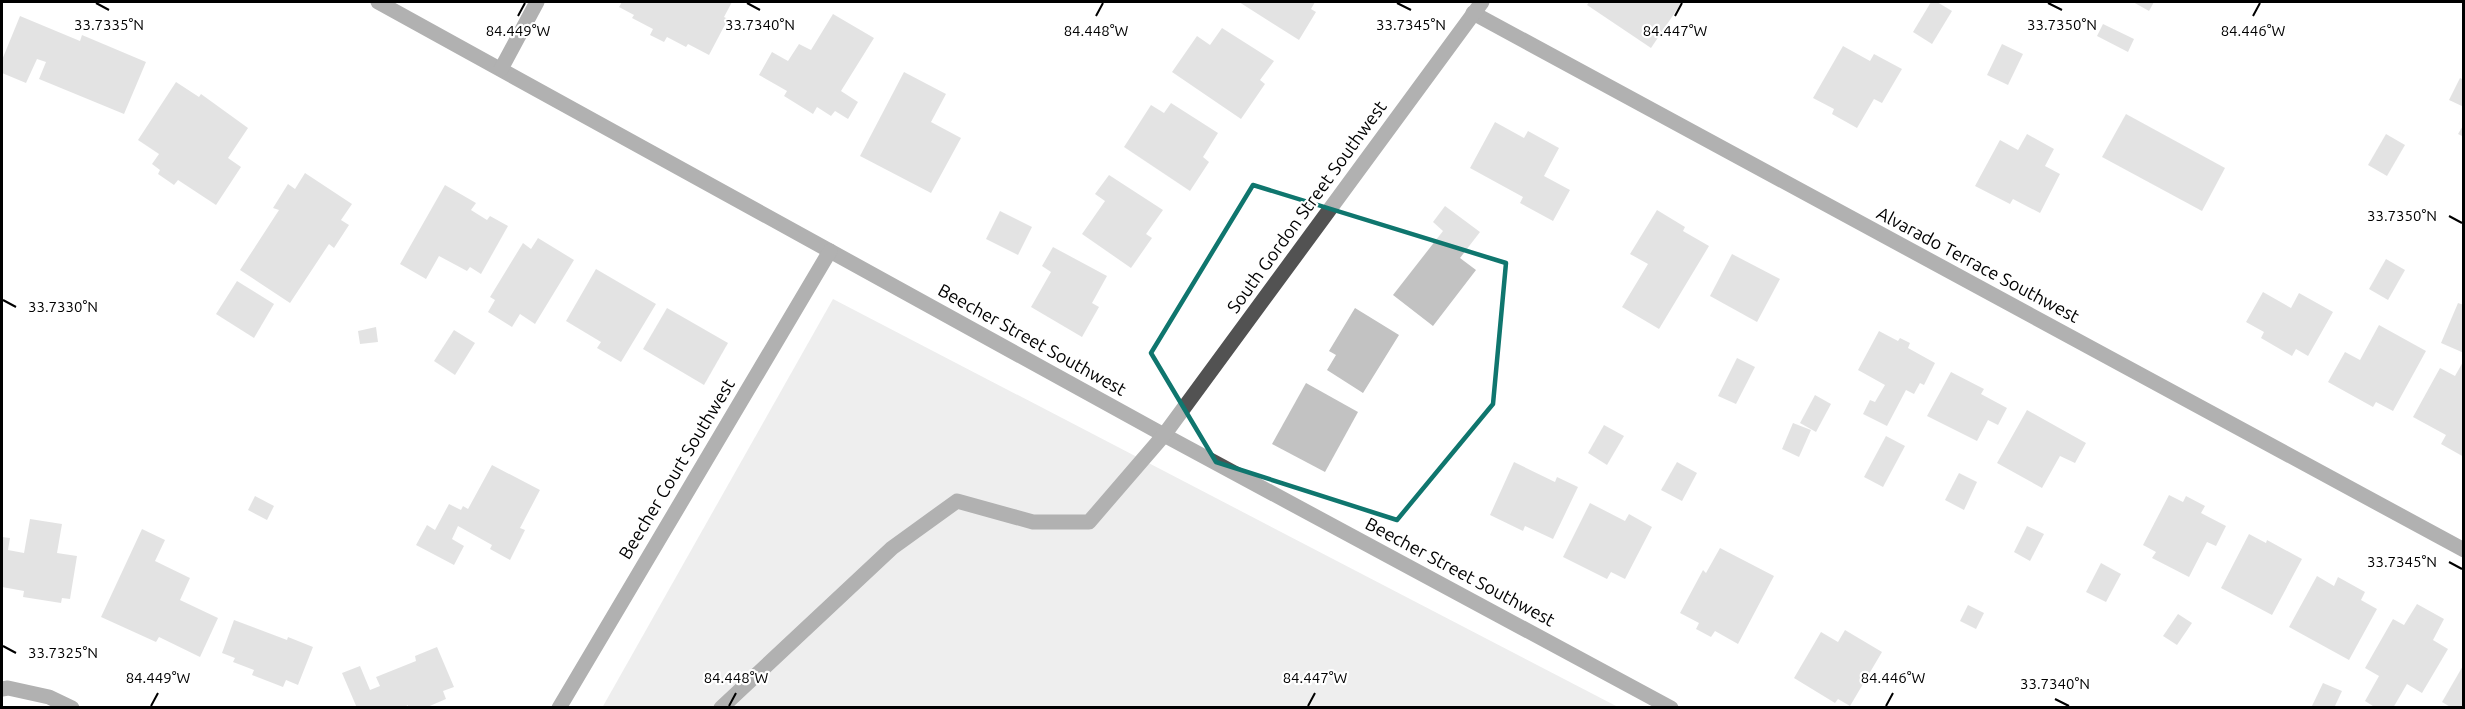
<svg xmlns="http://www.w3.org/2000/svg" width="2465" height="709" viewBox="0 0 2465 709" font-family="Ubuntu,sans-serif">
<rect width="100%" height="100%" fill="#fff"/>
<polygon fill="#d9d9d9" points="833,299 1618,707 602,708"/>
<g fill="#c2c2c2">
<polygon points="622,2 732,2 724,17 728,19 709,55 688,44 686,47 667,37 664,42 650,35 653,29 632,18 634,15 619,7"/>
<polygon points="1239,2 1315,2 1311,9 1316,12 1299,40"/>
<polygon points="1589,2 1682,2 1651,48 1587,5"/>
<polygon points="1931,2 1937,2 1952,11 1932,44 1913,32"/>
<polygon points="2133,2 2154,2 2149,11"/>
<polygon points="833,14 874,38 841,91 858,102 848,119 835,111 831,116 817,107 813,114 784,96 787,91 759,75 772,52 788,61 799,44 811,50"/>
<polygon points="20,16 80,41 82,35 146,62 124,114 39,79 46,62 37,59 26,83 2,73 2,60"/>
<polygon points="2103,24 2134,39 2128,52 2097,36"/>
<polygon points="1222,28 1274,61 1260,80 1265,84 1241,119 1172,72 1197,36 1210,45"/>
<polygon points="2002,44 2023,54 2008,85 1987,75"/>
<polygon points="1843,46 1870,61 1874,54 1902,69 1882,103 1874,99 1857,128 1832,114 1834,109 1813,98"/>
<polygon points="904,72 946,94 931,122 961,138 931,193 860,156"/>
<polygon points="2460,78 2464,80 2464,107 2449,100"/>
<polygon points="176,82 199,97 201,94 248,128 228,158 241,167 216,205 178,180 174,185 158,174 160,170 152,164 159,154 138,140"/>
<polygon points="1171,103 1218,133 1203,157 1209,162 1190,191 1124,147 1151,105 1164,113"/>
<polygon points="2126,114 2225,168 2202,211 2102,157"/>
<polygon points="1495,122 1524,138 1528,131 1559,148 1544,176 1570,190 1553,221 1520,203 1523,197 1470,168"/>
<polygon points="2464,124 2464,137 2458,134"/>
<polygon points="2027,134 2054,149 2045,166 2060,174 2040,213 2013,199 2010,204 1975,186 2000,140 2018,150"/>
<polygon points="2386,134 2405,145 2387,176 2368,165"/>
<polygon points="305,173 352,204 341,220 349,225 334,248 329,244 290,303 240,270 279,210 273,208 288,184 295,189"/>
<polygon points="1109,175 1163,210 1146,234 1152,238 1131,268 1082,234 1105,201 1095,194"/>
<polygon points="445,185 476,203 471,210 487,220 490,216 508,226 481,274 470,267 467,271 439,256 426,279 400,264"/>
<polygon points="1445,206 1480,232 1460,258 1476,270 1433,326 1393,295 1443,231 1433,222"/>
<polygon points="1657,210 1685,227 1683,231 1709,246 1659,329 1622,307 1648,264 1630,254"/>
<polygon points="1000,211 1032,227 1018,255 986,239"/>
<polygon points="538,238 574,260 535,324 520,314 512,327 488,312 495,300 490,297 523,243 531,249"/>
<polygon points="1053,247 1107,276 1092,303 1099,307 1082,337 1031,307 1051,272 1042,266"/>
<polygon points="1732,254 1780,279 1757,322 1710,296"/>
<polygon points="2386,259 2405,270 2388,300 2369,289"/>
<polygon points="596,269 656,304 621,362 597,348 601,342 566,321"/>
<polygon points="237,281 274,304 254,338 216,314"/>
<polygon points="2263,292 2291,308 2299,293 2333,312 2308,356 2296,349 2292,356 2261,338 2264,332 2246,322"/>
<polygon points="2458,303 2464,305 2464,353 2441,343"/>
<polygon points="667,308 728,343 704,385 643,349"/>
<polygon points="1355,308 1399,335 1363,393 1327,370 1336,355 1329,351"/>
<polygon points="2379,325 2426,351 2393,411 2376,402 2373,407 2328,382 2345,352 2360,360"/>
<polygon points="376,327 378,342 360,344 358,331"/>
<polygon points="454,330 475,343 455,375 434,361"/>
<polygon points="1879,331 1898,341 1900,338 1910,343 1908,348 1935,363 1924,385 1920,383 1914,394 1906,390 1887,426 1863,414 1870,400 1875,402 1885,385 1858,370"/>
<polygon points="1737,358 1755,367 1736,404 1718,396"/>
<polygon points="2464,360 2464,457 2441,444 2446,435 2413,417 2440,368 2455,376"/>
<polygon points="1951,372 1984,389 1981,394 2007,408 1998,425 1988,420 1977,441 1927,416"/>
<polygon points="1306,383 1358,412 1325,472 1272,444"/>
<polygon points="1815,395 1831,404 1816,432 1800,423"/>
<polygon points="2027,410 2086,443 2075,463 2060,456 2042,488 1997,463"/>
<polygon points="1793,423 1811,430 1799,457 1782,449"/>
<polygon points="1604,425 1624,436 1607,465 1588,453"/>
<polygon points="1886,436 1905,446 1883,487 1864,477"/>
<polygon points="1514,462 1555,482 1557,477 1578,487 1553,539 1525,526 1523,531 1490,515"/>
<polygon points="1677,462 1697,473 1682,501 1661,490"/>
<polygon points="492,465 540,490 520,528 525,530 510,560 490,549 492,545 458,526 452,539 464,546 454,565 416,545 427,525 435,530 449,504 461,510 463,506 468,509"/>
<polygon points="1959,473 1977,482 1964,510 1945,500"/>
<polygon points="2169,495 2183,502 2186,496 2205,506 2201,513 2226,526 2216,546 2207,542 2189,577 2152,558 2156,552 2143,545"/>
<polygon points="255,496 274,506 267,520 248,510"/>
<polygon points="1590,503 1625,521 1629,514 1652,527 1625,579 1611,572 1607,579 1563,557"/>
<polygon points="30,519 62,524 57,553 77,556 70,599 62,598 61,603 23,597 24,591 2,587 2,537 10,538 8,550 24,553"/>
<polygon points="2027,526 2044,534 2030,561 2014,552"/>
<polygon points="142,529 165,540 155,561 190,578 180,600 218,618 200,657 159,637 156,642 101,617"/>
<polygon points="2249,534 2266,543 2267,540 2302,559 2272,615 2221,588"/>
<polygon points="1720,548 1774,576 1738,644 1715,631 1711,637 1696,629 1699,623 1680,613 1703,570 1706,573"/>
<polygon points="2101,563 2121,574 2106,602 2086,592"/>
<polygon points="2317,576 2334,586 2338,577 2365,592 2361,600 2377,609 2349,660 2289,627"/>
<polygon points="2417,604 2444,619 2433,640 2448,649 2422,693 2407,684 2393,708 2376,708 2365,701 2379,676 2365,668 2393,619 2404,625"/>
<polygon points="1968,605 1984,613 1976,629 1960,621"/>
<polygon points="2178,614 2192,623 2177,645 2163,636"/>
<polygon points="234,620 287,640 288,637 313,647 298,685 286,680 283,687 252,675 254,670 233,662 235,658 222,653"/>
<polygon points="1845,630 1882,652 1850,706 1838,699 1835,703 1794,678 1821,632 1838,642"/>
<polygon points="437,647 454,687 443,691 446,699 425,708 408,708 408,705 403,708 357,708 342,673 360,666 370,690 380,686 376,677 416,661 415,656"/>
<polygon points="2464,664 2464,708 2452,708 2442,702"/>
<polygon points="2323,683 2342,691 2334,708 2311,708"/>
</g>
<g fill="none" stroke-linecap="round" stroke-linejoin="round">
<g stroke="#525252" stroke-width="15">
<polyline points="378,2 1164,435 1671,708"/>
<polyline points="1473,13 2464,550"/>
<polyline points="501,69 537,2"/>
<polyline points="2,689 8,688 49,697 72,708"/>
<polyline points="559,708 830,251"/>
<polyline points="721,708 892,548 957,501 1033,522 1089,522 1164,435 1482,2"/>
</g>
</g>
<path d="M0 0H2465V709H0ZM1253,185L1506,263L1493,404L1397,520L1216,462L1151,353Z" fill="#fff" fill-opacity=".55" fill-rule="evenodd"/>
<path fill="none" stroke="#0f766e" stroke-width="4.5" stroke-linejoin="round" d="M1253,185L1506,263L1493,404L1397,520L1216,462L1151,353Z"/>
<path fill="none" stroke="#000" stroke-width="2" d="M96,3L109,10M747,3L760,10M1397,3L1411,10M2048,3L2062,10M518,16L525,3M1096,16L1103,3M1675,16L1682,3M2253,16L2260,3M2449,216L2462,223M3,300L16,307M2449,562L2462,569M3,646L16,653M2055,699L2069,706M151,706L158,693M729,706L736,693M1308,706L1315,693M1886,706L1893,693"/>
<g text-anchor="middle" stroke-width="4.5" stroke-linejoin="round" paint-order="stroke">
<g font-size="18" fill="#000" stroke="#fff">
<text transform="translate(1307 207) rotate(-54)" y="6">South Gordon Street Southwest</text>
<text transform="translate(1978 265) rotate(28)" y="6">Alvarado Terrace Southwest</text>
<text transform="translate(1032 340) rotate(29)" y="6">Beecher Street Southwest</text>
<text transform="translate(677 469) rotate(-59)" y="6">Beecher Court Southwest</text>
<text transform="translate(1460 572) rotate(28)" y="6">Beecher Street Southwest</text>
</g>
</g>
<g font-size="15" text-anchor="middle" fill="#000" stroke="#fff" stroke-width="4.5" stroke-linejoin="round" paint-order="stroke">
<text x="2062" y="30">33.7350°N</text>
<text x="109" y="30">33.7335°N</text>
<text x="760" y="30">33.7340°N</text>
<text x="1411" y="30">33.7345°N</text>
<text x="518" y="36">84.449°W</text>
<text x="1096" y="36">84.448°W</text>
<text x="1675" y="36">84.447°W</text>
<text x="2253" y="36">84.446°W</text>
<text x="2402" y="221">33.7350°N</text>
<text x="63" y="312">33.7330°N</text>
<text x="2402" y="567">33.7345°N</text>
<text x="63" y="658">33.7325°N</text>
<text x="158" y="683">84.449°W</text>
<text x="736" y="683">84.448°W</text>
<text x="1315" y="683">84.447°W</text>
<text x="1893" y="683">84.446°W</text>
<text x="2055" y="689">33.7340°N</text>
</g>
<rect width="2465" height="709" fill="none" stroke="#000000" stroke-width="6"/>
</svg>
